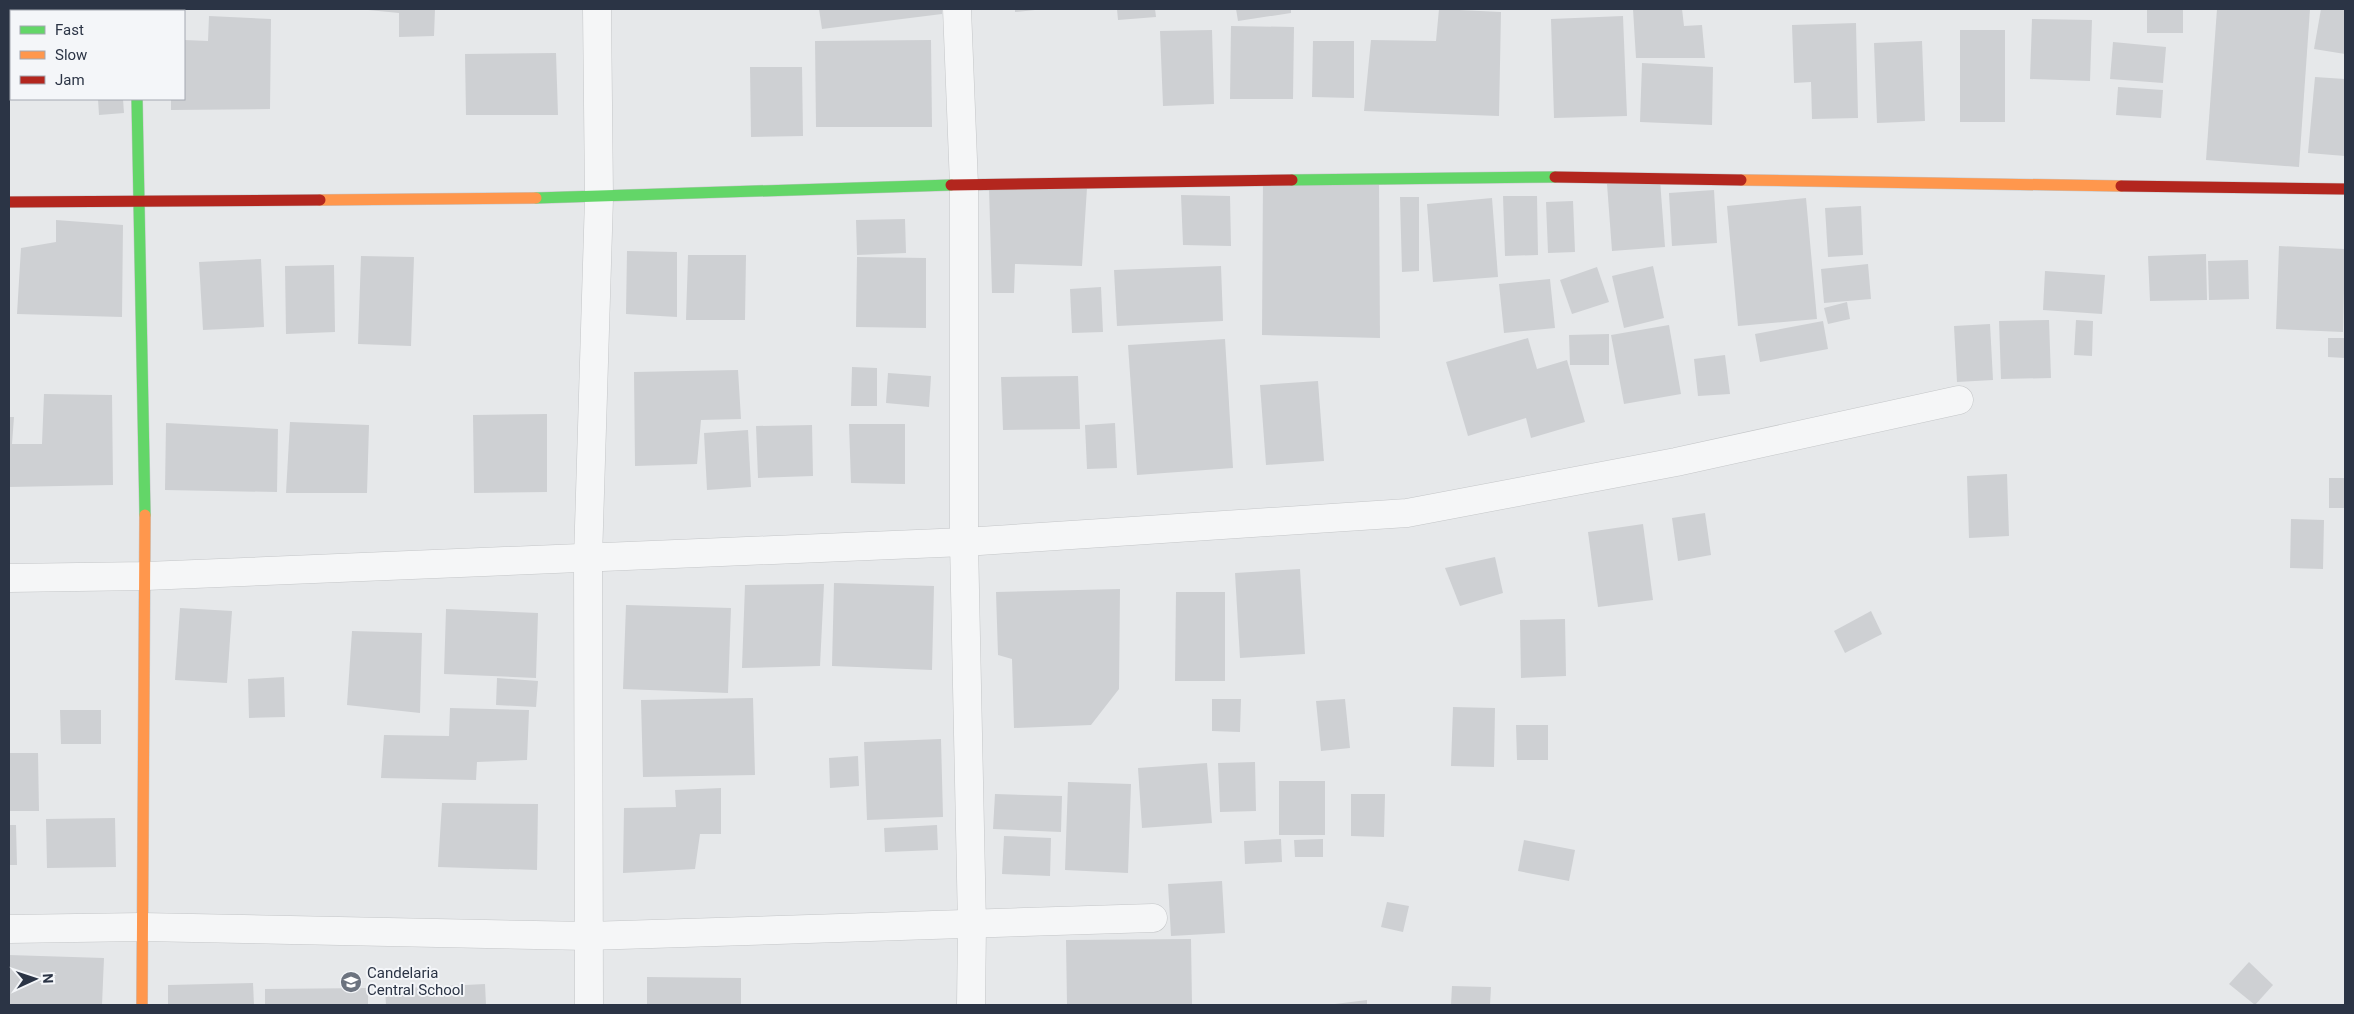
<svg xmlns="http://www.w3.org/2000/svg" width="2354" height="1014" viewBox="0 0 2354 1014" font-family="Roboto,sans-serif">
<rect width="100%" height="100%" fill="#e6e8ea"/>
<g fill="#ced0d3">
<polygon points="358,9 435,9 434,36 399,37 399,13"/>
<polygon points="819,9 942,9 942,14 822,29"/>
<polygon points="1015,9 1034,9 1035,10 1015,12"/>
<polygon points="1117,9 1155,9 1156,17 1118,20"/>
<polygon points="1236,9 1291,9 1291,13 1238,21"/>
<polygon points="1439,9 1501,12 1499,116 1364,111 1371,40 1436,41"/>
<polygon points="1633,9 1682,9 1684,26 1702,25 1705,58 1636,58"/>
<rect x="2147" y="9" width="36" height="24"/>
<polygon points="2217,9 2310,9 2299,167 2206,160"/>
<polygon points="2321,9 2345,9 2345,54 2314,49"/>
<polygon points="209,16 271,19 270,109 171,110 171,99 184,99 184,40 208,41"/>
<polygon points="1623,16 1627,116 1554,118 1551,19"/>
<polygon points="2032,19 2092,20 2090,81 2030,79"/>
<polygon points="1856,23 1858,118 1812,119 1811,82 1794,83 1792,25"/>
<polygon points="1231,26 1294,27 1293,99 1230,99"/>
<polygon points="1212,30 1214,104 1163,106 1160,31"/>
<rect x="1960" y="30" width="45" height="92"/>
<polygon points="931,40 932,127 816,127 815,41"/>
<polygon points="1313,41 1354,41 1354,98 1312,97"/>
<polygon points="1922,41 1925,121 1877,123 1874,43"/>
<polygon points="2113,42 2166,47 2163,83 2110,79"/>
<polygon points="556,53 558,115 466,115 465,54"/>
<polygon points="1642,63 1713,67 1712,125 1640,122"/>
<polygon points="750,67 802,67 803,136 751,137"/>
<polygon points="2315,77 2345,79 2345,156 2308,153"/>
<polygon points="2118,87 2163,90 2161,118 2116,115"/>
<polygon points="98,99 123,99 124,113 99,115"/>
<polygon points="1263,180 1379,183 1380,338 1262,335"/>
<polygon points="1660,180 1665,247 1612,251 1607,184"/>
<polygon points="989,188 1087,188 1082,266 1015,264 1014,293 992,293"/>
<polygon points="1714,190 1717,243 1672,246 1669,193"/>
<polygon points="1181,195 1230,196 1231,246 1183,245"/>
<polygon points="1503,196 1537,196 1538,255 1505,256"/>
<polygon points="1400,197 1419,197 1419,271 1402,272"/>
<polygon points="1492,198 1498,277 1433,282 1427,204"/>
<polygon points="1806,198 1817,319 1738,326 1727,206"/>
<polygon points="1573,201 1575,252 1548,253 1546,202"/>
<polygon points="1861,206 1863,255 1828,257 1825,208"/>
<polygon points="905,219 906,253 857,255 856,220"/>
<polygon points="56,220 123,225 122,317 17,314 21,248 56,242"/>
<polygon points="2279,246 2345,249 2343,332 2276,329"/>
<polygon points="627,251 677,252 677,317 626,314"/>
<polygon points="2206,254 2207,300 2150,301 2148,256"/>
<polygon points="688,255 746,255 745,320 686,320"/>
<polygon points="361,256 414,257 411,346 358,344"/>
<polygon points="857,257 926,258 926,328 856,327"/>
<polygon points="261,259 264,327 203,330 199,262"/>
<polygon points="2248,260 2249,299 2209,300 2208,261"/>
<polygon points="1868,264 1871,299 1824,303 1821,269"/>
<polygon points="334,265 335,332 286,334 285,266"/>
<polygon points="1221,266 1223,321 1117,326 1114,270"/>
<polygon points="1653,266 1664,318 1624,328 1612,276"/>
<polygon points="1597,267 1609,302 1572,314 1560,280"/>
<polygon points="2045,271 2105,275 2102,314 2043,310"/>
<polygon points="1550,279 1555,328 1504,333 1499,284"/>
<polygon points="1101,287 1103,332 1072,333 1070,289"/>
<polygon points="1847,302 1850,319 1828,324 1824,308"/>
<polygon points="2049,320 2051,378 2001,379 1999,321"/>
<polygon points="2076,320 2093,321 2092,356 2074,355"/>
<polygon points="1823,321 1828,349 1760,362 1755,334"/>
<polygon points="1990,324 1993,380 1957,382 1954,326"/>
<polygon points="1669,325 1681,394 1624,404 1611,335"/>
<polygon points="1609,334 1609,365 1570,365 1569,335"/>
<polygon points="1528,338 1537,369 1567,360 1585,422 1531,438 1526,418 1468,436 1446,362"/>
<polygon points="2328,338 2345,338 2345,358 2328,357"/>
<polygon points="1225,339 1233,468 1137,475 1128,345"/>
<polygon points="1725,355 1730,394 1698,396 1694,359"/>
<polygon points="852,367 877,368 877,406 851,406"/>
<polygon points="738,370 741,419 701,420 697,464 635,466 634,372"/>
<polygon points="888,373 931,376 929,407 886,403"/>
<polygon points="1078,376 1080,429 1003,430 1001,377"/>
<polygon points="1318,381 1324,461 1266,465 1260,385"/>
<polygon points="44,394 112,395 113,485 9,487 9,417 14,417 12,444 42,444"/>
<polygon points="547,414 547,492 474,493 473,415"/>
<polygon points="290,422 369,425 367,493 286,493"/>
<polygon points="166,423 278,429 277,492 165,490"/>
<polygon points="1115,423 1117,468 1087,469 1085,425"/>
<polygon points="849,424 905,424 905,484 851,483"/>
<polygon points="812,425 813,476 758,478 756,426"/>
<polygon points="748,430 751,487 707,490 704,433"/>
<polygon points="2007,474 2009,536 1969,538 1967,476"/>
<rect x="2329" y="478" width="16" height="30"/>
<polygon points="1705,513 1711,555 1678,561 1672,518"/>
<polygon points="2291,519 2324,520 2323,569 2290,568"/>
<polygon points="1643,524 1653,600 1598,607 1588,532"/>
<polygon points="1495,557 1503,593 1460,606 1445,568"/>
<polygon points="1300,569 1305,654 1240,658 1235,573"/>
<polygon points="834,583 934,586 932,670 832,666"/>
<polygon points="824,584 820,666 742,668 745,585"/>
<polygon points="1120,589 1119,689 1091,725 1014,728 1012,659 998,655 996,592"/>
<polygon points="1176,592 1225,592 1225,681 1175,681"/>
<polygon points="626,605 731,608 728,693 623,689"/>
<polygon points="180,608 232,611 227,683 175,680"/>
<polygon points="446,609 538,613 536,678 444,674"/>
<polygon points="1871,611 1882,634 1845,653 1834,631"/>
<polygon points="1565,619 1566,676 1521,678 1520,620"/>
<polygon points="352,631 422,633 420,713 347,705"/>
<polygon points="284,677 285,717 249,718 248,679"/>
<polygon points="497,678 538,681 536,707 496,705"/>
<polygon points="753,698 755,775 643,777 641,700"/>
<polygon points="1212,699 1241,699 1240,732 1212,731"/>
<polygon points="1345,699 1350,748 1321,751 1316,701"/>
<polygon points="1453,707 1495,708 1494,767 1451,766"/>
<polygon points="450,708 529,710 527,760 477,762 476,780 381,778 384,735 449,736"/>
<polygon points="60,710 101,710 101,744 61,744"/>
<polygon points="1516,725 1548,725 1548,760 1517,760"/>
<polygon points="941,739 943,817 867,820 864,742"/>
<polygon points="9,753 38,753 39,811 9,811"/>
<polygon points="858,756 859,786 830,788 829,758"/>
<polygon points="1255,762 1256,811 1220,812 1218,763"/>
<polygon points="1207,763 1212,823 1142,828 1138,768"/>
<rect x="1279" y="781" width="46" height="54"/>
<polygon points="1068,782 1131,784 1128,873 1065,870"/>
<polygon points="721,788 721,834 700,834 695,869 623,873 624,808 676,807 675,790"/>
<polygon points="995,794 1062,796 1061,832 993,829"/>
<polygon points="1351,794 1385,794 1384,837 1351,836"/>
<polygon points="442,803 538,804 537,870 438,867"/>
<polygon points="115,818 116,867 47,868 46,819"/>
<polygon points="9,825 16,825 17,865 9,865"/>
<polygon points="937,825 938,850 885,852 884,828"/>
<polygon points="1004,836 1051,838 1050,876 1002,874"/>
<polygon points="1281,839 1282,862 1245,864 1244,841"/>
<polygon points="1323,839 1323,857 1295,857 1294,840"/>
<polygon points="1524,840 1575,850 1569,881 1518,871"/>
<polygon points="1222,881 1225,933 1171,936 1168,884"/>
<polygon points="1387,902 1409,906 1403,932 1381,927"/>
<polygon points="1191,939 1192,1005 1067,1005 1066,940"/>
<polygon points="9,955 104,958 102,1005 9,1005"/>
<polygon points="2249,962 2273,985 2255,1005 2229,984"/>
<polygon points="647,977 741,978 741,1005 647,1005"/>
<polygon points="253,983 254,1005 168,1005 168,985"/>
<polygon points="485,984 486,1005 386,1005 385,989"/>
<polygon points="1452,986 1491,987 1490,1005 1451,1005"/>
<polygon points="368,988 368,1005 265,1005 265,989"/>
<polygon points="1367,1000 1367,1005 1335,1005 1335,1004"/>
</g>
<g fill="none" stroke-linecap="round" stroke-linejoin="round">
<g stroke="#c4c6c8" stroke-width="29">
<g id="street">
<polyline points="957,9 964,185 964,542 972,925 971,1005"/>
<polyline points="9,578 146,576 964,542 1407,513 1676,462 1959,400"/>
<polyline points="9,929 142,927 588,936 1153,918"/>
<polyline points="589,1005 588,559 599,198 597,9"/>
</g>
</g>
<g stroke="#c4c6c8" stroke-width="12">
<g id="fast">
<polyline points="137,99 145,515"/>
<polyline points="1292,180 1555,177"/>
<polyline points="536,198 951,185"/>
</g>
</g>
<g stroke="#c4c6c8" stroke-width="12">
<g id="slow">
<polyline points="134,9 135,11"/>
<polyline points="1741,180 2121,186"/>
<polyline points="320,200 536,198"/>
<polyline points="142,1005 145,515"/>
</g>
</g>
<g stroke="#c4c6c8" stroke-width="12">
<g id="jam">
<polyline points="1555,177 1741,180"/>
<polyline points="951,185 1292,180"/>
<polyline points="2121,186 2345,189"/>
<polyline points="9,202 320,200"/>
</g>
</g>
<use href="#street" stroke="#f5f6f7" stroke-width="28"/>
<use href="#fast" stroke="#63d668" stroke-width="11"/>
<use href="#slow" stroke="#ff974d" stroke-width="11"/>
<use href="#jam" stroke="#b3261e" stroke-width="11"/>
</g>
<defs>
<g id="school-disc" transform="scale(1.125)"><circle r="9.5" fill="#6c737f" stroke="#f4f6f9"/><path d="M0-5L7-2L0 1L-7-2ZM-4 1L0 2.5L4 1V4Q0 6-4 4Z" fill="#fff"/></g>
</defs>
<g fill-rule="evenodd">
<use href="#school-disc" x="351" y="982"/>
</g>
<g text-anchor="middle" stroke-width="4" stroke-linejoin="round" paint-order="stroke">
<g font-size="15" fill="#2b3445" stroke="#f4f6f9" text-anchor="start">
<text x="367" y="978">Candelaria<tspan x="367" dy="17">Central School</tspan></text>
</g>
</g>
<rect width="2354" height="1014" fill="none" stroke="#2b3445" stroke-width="20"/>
<rect x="10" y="10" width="175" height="90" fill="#f4f6f9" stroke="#a4a8b1"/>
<rect x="20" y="26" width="25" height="8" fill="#63d668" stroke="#a4a8b1"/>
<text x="55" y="35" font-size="15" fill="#2b3445">Fast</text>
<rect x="20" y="51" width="25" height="8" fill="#ff974d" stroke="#a4a8b1"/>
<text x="55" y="60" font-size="15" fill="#2b3445">Slow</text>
<rect x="20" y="76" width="25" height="8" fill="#b3261e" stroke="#a4a8b1"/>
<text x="55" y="85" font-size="15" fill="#2b3445">Jam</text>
<g transform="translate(35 979) rotate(87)" stroke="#f4f6f9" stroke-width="4" paint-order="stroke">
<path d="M0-4L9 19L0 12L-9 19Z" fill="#2b3445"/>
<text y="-8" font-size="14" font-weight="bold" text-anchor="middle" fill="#2b3445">N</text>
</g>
</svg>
